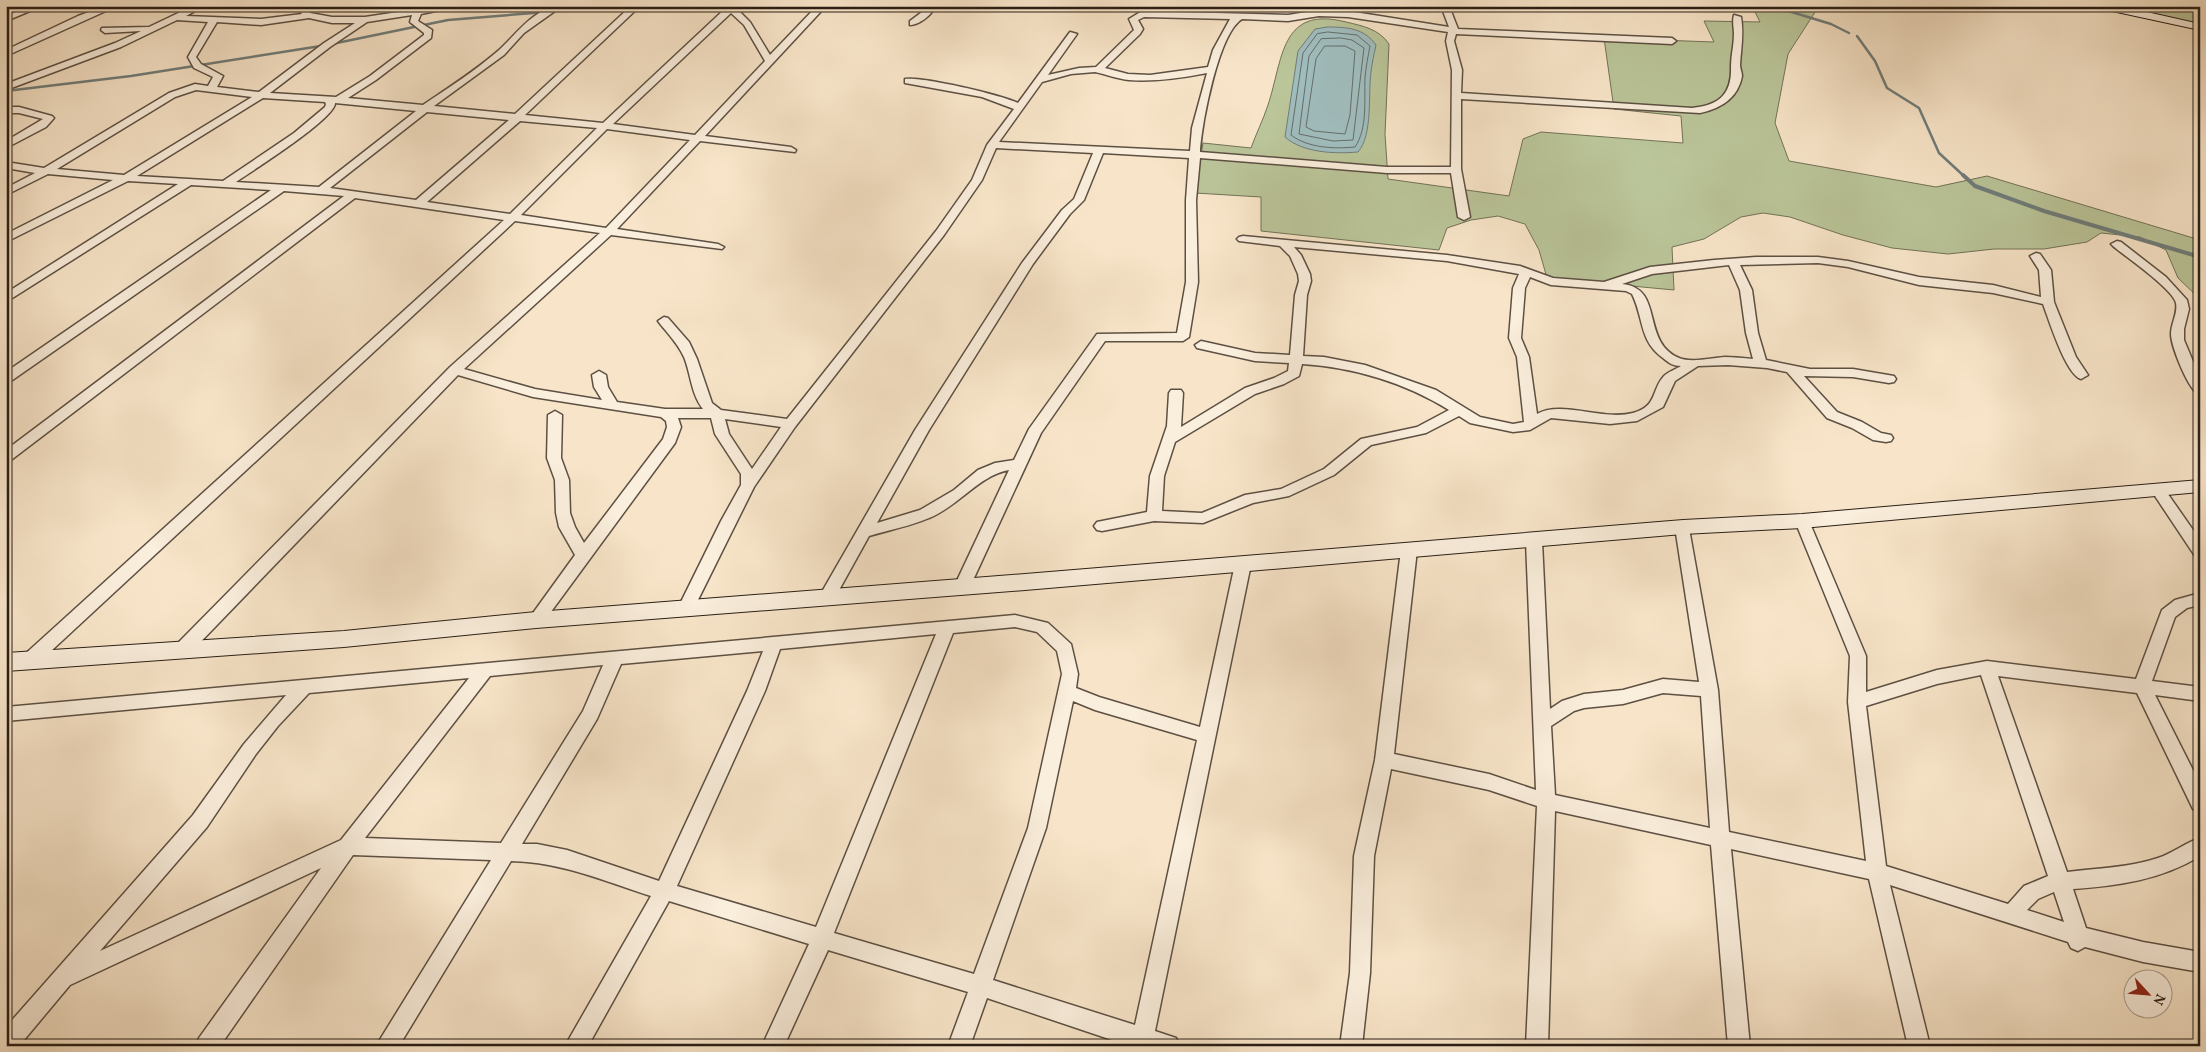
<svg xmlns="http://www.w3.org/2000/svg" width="2206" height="1052" viewBox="0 0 2206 1052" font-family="Vollkorn,serif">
<rect width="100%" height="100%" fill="#f8e5c9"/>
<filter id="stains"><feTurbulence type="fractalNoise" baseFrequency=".004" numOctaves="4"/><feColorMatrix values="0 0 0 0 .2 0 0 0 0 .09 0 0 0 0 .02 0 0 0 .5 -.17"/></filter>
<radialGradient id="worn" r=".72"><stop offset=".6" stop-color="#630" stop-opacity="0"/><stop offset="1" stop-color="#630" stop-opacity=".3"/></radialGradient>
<g fill="#bac599" stroke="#727258">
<path d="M1748,6H1819L1788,54L1775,123L1789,161L1936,187L1987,176L2200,240V299L2178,278L2166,250L2140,237L2101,233L2087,242L2044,249H1994L1948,254L1892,248L1843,235L1790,217L1763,213L1741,217L1704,239L1672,247L1674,290L1547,278L1539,250L1525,224L1498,216L1471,220L1447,228L1439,250L1261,231V197L1195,193L1203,143L1251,148C1256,134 1263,120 1268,105C1283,60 1280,5 1346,22C1363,26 1379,29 1389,44L1385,134L1388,179L1509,196L1523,139L1541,132L1683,143L1681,116L1614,109L1604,38L1714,42L1704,21L1760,22L1754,10Z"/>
<polygon points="2089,6 2200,6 2200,30"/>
</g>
<path fill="#a0bdbe" stroke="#707d7b" d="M1327,27C1347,27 1364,28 1376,45C1374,54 1372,63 1371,72C1368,94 1373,135 1358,152C1335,154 1303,153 1285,137L1298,51L1315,29Z"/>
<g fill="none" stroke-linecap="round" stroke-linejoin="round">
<g stroke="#646e6a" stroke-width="1">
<path d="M1328,32L1357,35L1370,46C1368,56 1366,67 1365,77C1364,99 1368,128 1355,147C1334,149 1308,148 1291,135L1303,53L1317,34Z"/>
<polygon points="1341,38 1352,40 1364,48 1353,140 1333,141 1299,134 1309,56 1321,39"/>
<polygon points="1325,46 1345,46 1355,51 1350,115 1345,134 1314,131 1306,127 1316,59"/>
</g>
<g stroke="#707d7b" stroke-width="2.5">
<polyline points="1772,6 1831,24 1849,33"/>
<polyline points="553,10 573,6"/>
<polyline points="1857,36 1875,61 1887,88 1919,108 1939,153 1965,177"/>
<polyline points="6,91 131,76 327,45 448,20 546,12"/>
</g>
<polyline stroke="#707d7b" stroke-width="4" points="1963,175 1975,186 2044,211 2200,257"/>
<g stroke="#5d5043" stroke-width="3">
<g id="street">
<polygon points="30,6 42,6 6,21 6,16"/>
<polygon points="105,6 117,6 6,56 6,50 78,16"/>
<path d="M193,6H204L186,16L261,19L302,14L299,10L303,6H313L308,11L310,13L332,17H365L438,6H460L421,14L418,21L432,30L431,38L376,80L348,98L423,105C448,88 475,71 498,51C516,35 535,6 562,6L524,33L504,55L434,106L515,114L631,6H640L525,115L603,123L728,6H737L736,8L750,22L770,55L817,6H826L705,136L791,147L796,150L795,152L700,141L617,229L718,244L724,247L722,249L611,235L464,369L535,389L602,400L594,387L592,375L599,371L606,375L608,387L617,402L665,409H703C691,394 691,374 684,357C677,342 667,333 658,321L664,317L668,318L689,342L697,359L712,403L721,410L787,419L936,231L972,180L987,145L1014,109L982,97L905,83V79C921,76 1002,95 1018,103L1070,32L1077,34L1048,75L1079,68L1096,67L1134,30L1129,19L1142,11L1288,15L1319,10L1348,11L1449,27L1441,6H1449L1458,29L1672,38L1676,41L1672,44L1456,34L1454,41L1462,70L1461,93L1692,108C1721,105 1732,93 1731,66C1731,55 1734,45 1734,34C1734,28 1732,21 1734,15L1741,17C1744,34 1741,48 1740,65C1740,69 1742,72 1742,76C1738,99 1719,109 1700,113L1461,99V169L1470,217L1464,220L1458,217L1451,173H1387L1200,158L1196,200L1198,282L1189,337L1183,341H1105L1041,433L968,591L962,593L956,591L954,587L1009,470C978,476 959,506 929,518C911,526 889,530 869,536L833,601L827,603L821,601L819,597L915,430L1022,263L1062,210L1074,199L1093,153L996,148L982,180L944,235L795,427L754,487L692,612L686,614L680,612L678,608L721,521L741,485V474L715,434L711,418H678L681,427L675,443L542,624L536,626L530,624L528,620L575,555L559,527L556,513L555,480L547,458L548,415L555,411L562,415L561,458L569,480L570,513L575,527L584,543L663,439L667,427L666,421L661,417L533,397L458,375L189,654L183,655L177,654L175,649L177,644L450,367L600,233L515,221L36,665L30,666L24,665L22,660L24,655L504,220L355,198L11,460L6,462V450L344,196L284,191L11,381L6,382V372L271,190L191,185L6,302V293L178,184L128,181L6,242V234L113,180L48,174L6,195V188L35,173L6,168V162L44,168L169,93L195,84L208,86L213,77L194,68L188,57L208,22L177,20L121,47L6,90V84L115,43L141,31L105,33L101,30L102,28L149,27ZM731,13L744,25L765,61L695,135L613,124ZM412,15L410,22L424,33V35L370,76L336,97L270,93L330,47L367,22ZM1319,16L1348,17L1448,32L1446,41L1452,70L1451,167H1387L1200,152C1202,123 1218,34 1242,19L1288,21ZM1144,17L1230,19L1213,50L1208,67L1150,75L1128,74L1105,68L1140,34L1143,29L1138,20ZM309,18L332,23H355L324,43L259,92L217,87L223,76L201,64L196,57L217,22L261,25ZM1095,72C1106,74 1117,79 1129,80C1155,82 1181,78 1207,73L1192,128L1190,151L999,142L1042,82L1071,74ZM196,90L252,97L124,175L57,169L175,97ZM263,98L325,102L326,104L325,107L294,133L223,181L137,176ZM335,103L416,111L319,187L236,182C252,171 336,118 335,103ZM427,112L509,120L416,200L330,188ZM520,121L597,128L510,214L427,202ZM607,129L690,140L606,228L521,215ZM1103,153L1189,158L1186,200V282L1177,333L1097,334L1029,429L1014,460L995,463L978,470L954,490L920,510L877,523L929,430L1033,264L1070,214L1084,200ZM725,419L781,427L752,469L729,434Z"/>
<polygon points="463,6 511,6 507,8 467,8"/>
<path d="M927,6H935C932,15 919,25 910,25V21L926,9Z"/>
<polygon points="6,107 19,107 52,116 54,118 46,127 6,148 6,141 43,119 19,113 6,113"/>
<path d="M1243,236L1447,255L1520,266L1553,278L1604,282L1650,267L1714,260L1756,257H1818L1848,261L1919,277L1993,285L2041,297L2039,270L2030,256L2036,253L2040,254L2051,270L2054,302L2076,357L2088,375L2081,379C2066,375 2049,320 2043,304L1993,293L1919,285L1848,267L1818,263L1740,265L1752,290L1758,333L1766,360L1810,369H1853L1894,376L1896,379L1894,382L1889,383L1853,377L1804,376L1837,412L1862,422L1881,433L1891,435L1893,438L1891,441L1886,442L1873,440L1852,428L1827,418L1787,372L1767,368L1728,365L1698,366L1675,381L1663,407L1637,421L1610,424L1551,418L1530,430L1513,432L1470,423L1459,416L1426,433L1371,445L1334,475L1289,496L1253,503L1203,523L1154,521L1102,531L1097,530L1094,526L1097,522L1147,512L1150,476L1167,426L1169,393L1171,390H1181L1183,393L1181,427L1245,388L1274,378L1288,371L1289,363L1255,361L1197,348L1195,345L1201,341L1255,353L1290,355L1295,295L1299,281L1298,274L1290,256L1280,246L1239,241L1237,239L1239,237ZM1294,247L1447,261L1519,274L1513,288L1509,338L1517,357L1524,422L1513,424L1480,417L1436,390L1365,365L1324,357L1303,356L1307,295L1311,281L1310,274L1301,255ZM1729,265L1740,290L1746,333L1753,359C1744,358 1734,357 1725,357C1712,358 1691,363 1679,358C1640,341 1665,288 1622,284L1652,274ZM1530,277L1551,285L1626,291L1632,294C1644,318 1639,341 1663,358C1669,363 1673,366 1681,366C1676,369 1668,372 1664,376C1651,390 1658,406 1633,413C1603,421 1562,400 1537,414L1529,357L1521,338L1525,288ZM1302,364C1353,367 1406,383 1449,410L1417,427L1361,439L1324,469L1281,489L1245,495L1202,513L1162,511L1164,476L1175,442L1255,394L1284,384L1299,376Z"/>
<path d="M2117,241L2121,242L2166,277L2187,300L2189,309L2184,329V340L2200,378V395C2189,392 2171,346 2171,334C2171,323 2178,314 2176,303C2173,289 2126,257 2113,246L2111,244Z"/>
<polygon points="2158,485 2163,487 2200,540 2200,557 2195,556 2151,490 2153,487"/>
<path d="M1802,516L1807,517L1809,521L1866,656V692L1937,670L1987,661L2136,679L2162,610L2175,600L2200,593V605L2187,608L2175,617L2152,681L2200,687V701L2155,695L2200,784V811L2193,809L2137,693L1998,676L2067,872C2098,868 2128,868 2158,858C2173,853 2185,843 2200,838V856C2161,880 2117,886 2073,889L2086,928L2143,942L2200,952V972L2143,962L2085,947L2078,951L2071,948L2068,942L1890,885L1930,1046H1908L1869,879L1731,849L1750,1046H1728L1711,845L1555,811L1548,1046H1526L1537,806L1489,790L1391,769L1374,856L1370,973L1362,1046H1340L1350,973L1354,856L1375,760L1401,550L1404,546L1409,545L1414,546L1417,550L1394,754L1489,774L1536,790L1526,541L1529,537L1534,536L1539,537L1542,541L1550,709L1562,701L1584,694L1623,690L1663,679L1699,682L1675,527L1678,523H1688L1718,690L1729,832L1866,861L1848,702L1850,656L1795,521L1797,517ZM1981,675L2048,876L2024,886L2008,904L1886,866L1866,706L1937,684ZM1663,693L1701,696L1710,828L1555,795L1551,726L1574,711L1584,708L1623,704ZM2054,892L2064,922L2027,910L2038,899Z"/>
<path d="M1243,558L1248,560L1251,564L1155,1031L1176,1038L1179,1046H1130L987,998L970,1046H948L968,992L828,950L784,1046H762L809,944L669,901L588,1046H565L651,896C604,881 561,862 511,861L399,1046H376L491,860L353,855L220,1046H196L199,1038L321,868L70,985L19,1046H6V1027L193,815L244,744L286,695L6,721V707L1015,615L1048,623L1071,644L1078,674L1076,688L1099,697L1200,727L1235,564L1238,560ZM1015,627L1037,632L1057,651L1062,674L1028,828L974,974L834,933L953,633ZM936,634L816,927L677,886L765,691L780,649ZM763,651L747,691L659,881L567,850L537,844H522L597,719L621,664ZM603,665L583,711L501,843L365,838L490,676ZM469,678L341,840L100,951L207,827L256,754L278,726L309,693ZM1073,701L1095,710L1197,740L1135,1025L993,980L1046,828Z"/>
</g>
</g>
<g stroke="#291e16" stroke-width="2">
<g id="secondary">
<polygon points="2098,6 2120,6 2200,24 2200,30 2103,9"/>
<polygon points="2200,480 2200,492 1802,528 1683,534 1025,590 536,628 344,647 6,671 6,653 344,631 536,612 1025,574 1683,520 1802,514"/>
</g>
</g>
<use href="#street" fill="#faeedc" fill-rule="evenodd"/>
<use href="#secondary" fill="#faeedc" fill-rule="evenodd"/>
</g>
<rect width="2206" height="1052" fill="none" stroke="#f8e5c9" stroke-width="25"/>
<rect x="8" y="8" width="2191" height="1037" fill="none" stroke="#291e16" stroke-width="2.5"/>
<rect x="12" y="12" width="2181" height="1027" fill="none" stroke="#291e16"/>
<g transform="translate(2148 994) rotate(116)"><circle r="24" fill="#faeedc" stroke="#a69b8d"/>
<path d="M0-4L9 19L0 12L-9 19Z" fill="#8f2418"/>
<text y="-8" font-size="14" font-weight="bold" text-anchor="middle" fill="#291e16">N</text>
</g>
<rect width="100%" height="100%" filter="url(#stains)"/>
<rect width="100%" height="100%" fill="url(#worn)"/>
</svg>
